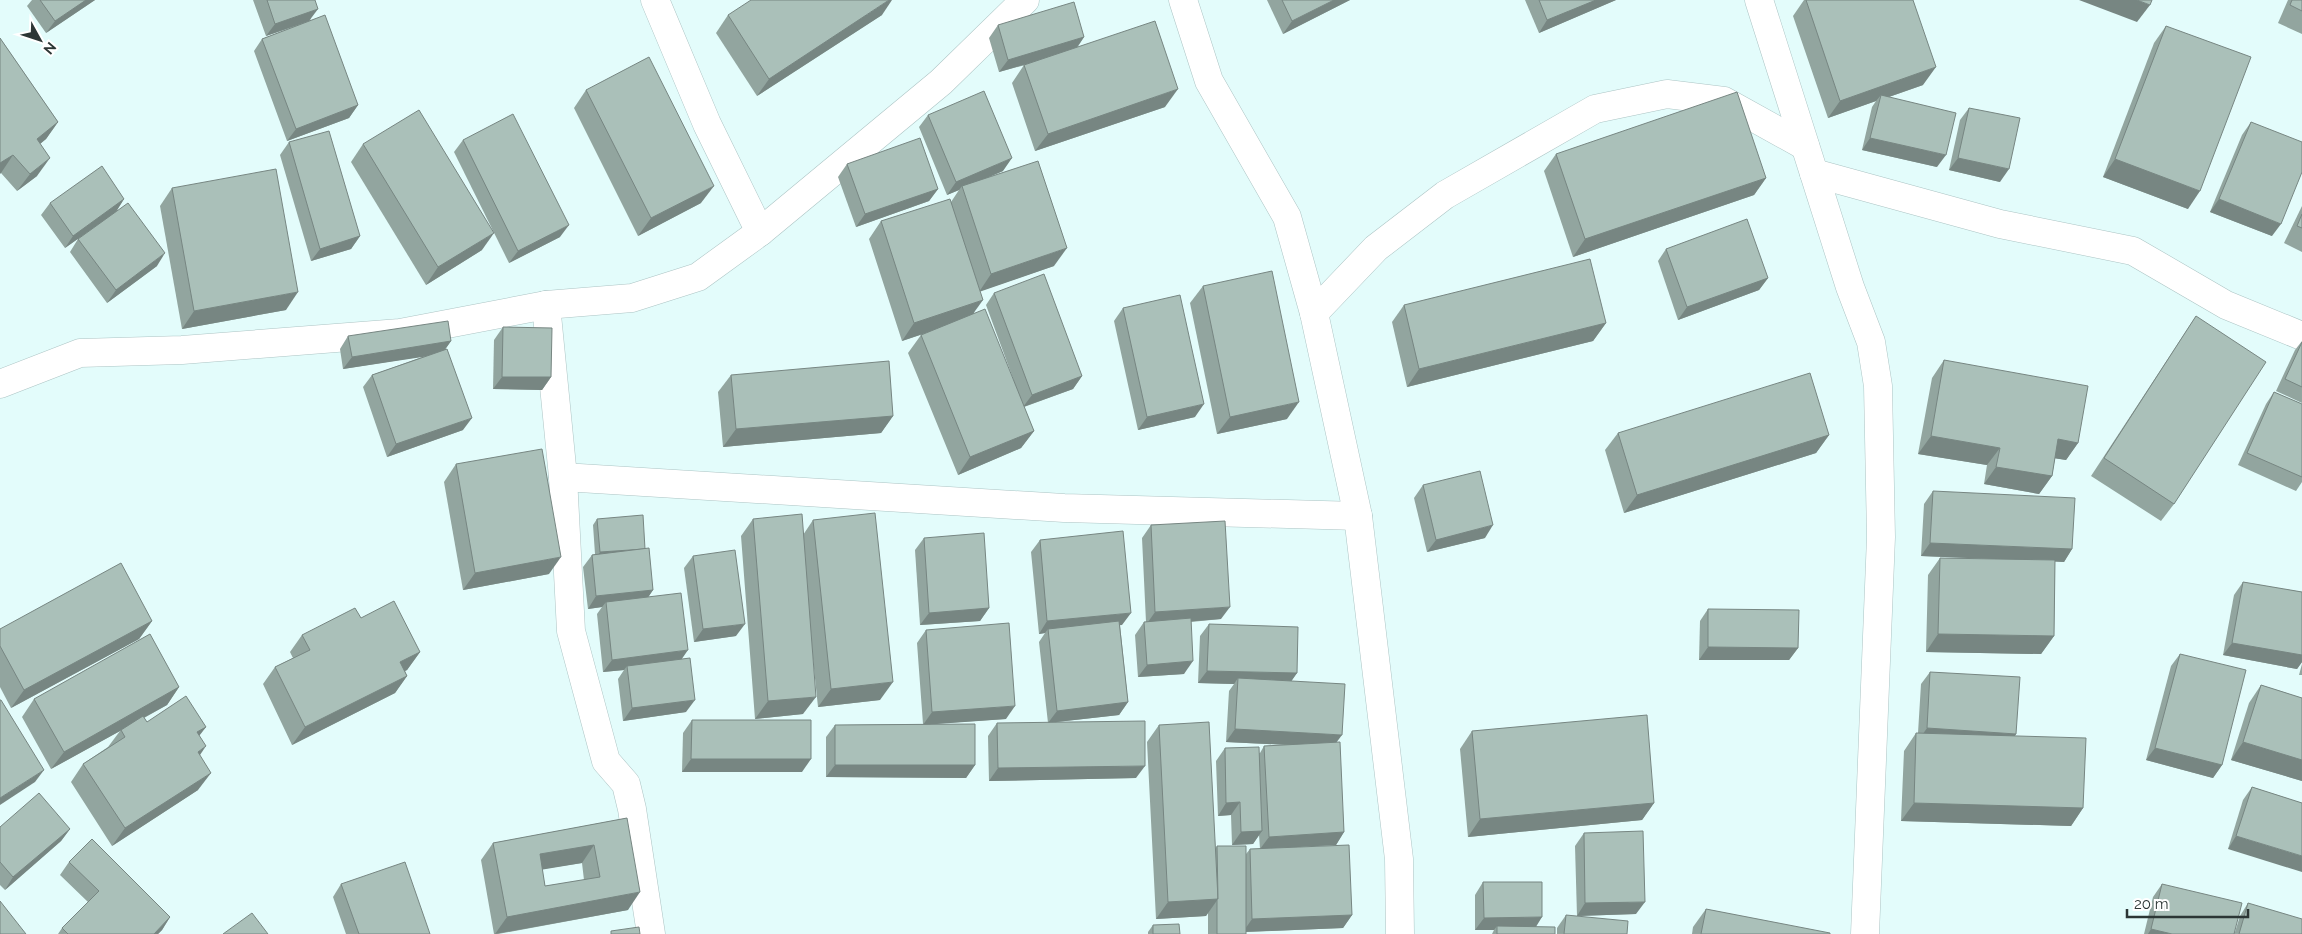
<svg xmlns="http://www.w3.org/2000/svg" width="2302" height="934" viewBox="0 0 2302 934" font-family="Raleway,sans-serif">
<rect width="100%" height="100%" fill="#e3fcfb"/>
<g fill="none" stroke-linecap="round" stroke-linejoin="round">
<g stroke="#acc4c4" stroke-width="29">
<g id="street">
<polyline points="655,0 707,124 760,232"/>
<polyline points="1183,0 1209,81 1287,217 1314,313 1358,516 1399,859 1400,934"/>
<polyline points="1759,0 1850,287 1871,342 1878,386 1881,537 1865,934"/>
<polyline points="1814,173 2000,224 2133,251 2226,305 2302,336"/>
<polyline points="546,305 563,477 571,631 606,761 626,784 632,809 651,934"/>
<polyline points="1314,313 1376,248 1445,195 1595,109 1667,94 1724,101 1805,146"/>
<polyline points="0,384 80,353 182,350 400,333 546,305 632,298 698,277 760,232 941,82 1025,0"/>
<polyline points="563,477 1064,508 1358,516"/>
</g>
</g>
<use href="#street" stroke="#fff" stroke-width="28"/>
</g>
<g fill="#92a59f" fill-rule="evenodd">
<polygon points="32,0 95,0 46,33 27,6"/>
<polygon points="253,0 315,0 310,21 358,105 349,118 287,141 254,51 262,39 296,26 266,36"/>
<polygon points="1267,0 1350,0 1283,34"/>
<polygon points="1525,0 1616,0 1539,33"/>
<polygon points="1804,0 1913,0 1923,85 1889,97 1937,167 1862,150 1872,107 1876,101 1828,118 1793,16"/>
<polygon points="2288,0 2302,0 2302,34 2278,23"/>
<polygon points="728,15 882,15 757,96 716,33"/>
<polygon points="998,25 1084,37 1077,48 1165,107 1035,151 1012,83 1024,65 1036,62 999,72 989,38"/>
<polygon points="2166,26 2188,209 2103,177 2154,43"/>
<polygon points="0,38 58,122 46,139 40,144 37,176 17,191 1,173"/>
<polygon points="586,90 701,203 638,236 574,108"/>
<polygon points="1969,108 2000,182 1949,170 1960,120"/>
<polygon points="928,115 1003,171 989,177 1054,266 980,291 974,313 1014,381 986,305 994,293 1082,376 1073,389 1024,407 1034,431 1021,448 958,475 908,353 921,335 926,333 902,341 869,239 881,221 951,202 959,190 947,195 919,127"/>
<polygon points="2251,122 2272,236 2210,212 2242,135"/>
<polygon points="463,140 560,237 509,263 454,152"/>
<polygon points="289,142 360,236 351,249 311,261 280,155"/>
<polygon points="363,144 482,250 426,285 351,162"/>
<polygon points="1556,154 1766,178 1754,195 1573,257 1544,171"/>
<polygon points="847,164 938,189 929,201 856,227 838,177"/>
<polygon points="172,188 286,310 182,329 160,206"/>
<polygon points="124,199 116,211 157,266 107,303 70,252 78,239 111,215 65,248 41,215 50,203"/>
<polygon points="2302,206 2302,252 2284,243"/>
<polygon points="1666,249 1768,278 1759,290 1678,320 1658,261"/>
<polygon points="1203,286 1287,419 1217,434 1190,303"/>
<polygon points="1404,305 1606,323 1593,341 1407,387 1392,322"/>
<polygon points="1123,308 1195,417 1138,430 1114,321"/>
<polygon points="2196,316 2174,504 2161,521 2091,476"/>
<polygon points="503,327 551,377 542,390 493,389 494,340"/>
<polygon points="348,336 451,341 445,349 463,430 387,457 363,387 372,375 425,356 343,369 340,349"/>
<polygon points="2302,341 2302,403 2276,391 2295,350"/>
<polygon points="1944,360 2078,443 2066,460 2055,458 2052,476 2039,494 1984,484 1987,465 1918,454 1932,378"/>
<polygon points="731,375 893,416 881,433 723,447 718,392"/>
<polygon points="2274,392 2302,404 2302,482 2296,491 2238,465 2266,404"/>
<polygon points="1618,433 1829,435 1816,453 1624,513 1605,450"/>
<polygon points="456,464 549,574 463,590 444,482"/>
<polygon points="1423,485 1485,538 1427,552 1414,498"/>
<polygon points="1933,491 2072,549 2064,562 2055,561 2054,636 2041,654 1926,652 1928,575 1940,558 1992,559 1921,556 1924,504"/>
<polygon points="597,519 645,549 653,590 648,597 682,659 686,712 623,721 618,679 624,670 603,672 597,614 602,607 588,609 583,567 592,555 595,554 593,525"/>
<polygon points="753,519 803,535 813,520 880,700 818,707 810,630 803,714 755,719 741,536"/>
<polygon points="1151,525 1221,619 1191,622 1184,674 1138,677 1135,635 1144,622 1146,622 1142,538"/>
<polygon points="924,538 989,608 980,621 920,625 915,550"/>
<polygon points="1040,540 1122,625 1120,625 1128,702 1119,715 1056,722 1136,778 989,781 988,736 997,723 1048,723 1039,642 1045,633 1039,634 1031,552"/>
<polygon points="693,556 736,636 694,642 684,568"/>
<polygon points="2243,582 2302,592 2302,662 2297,669 2223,655 2234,595"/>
<polygon points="1708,609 1798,648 1789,660 1699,660 1700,621"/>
<polygon points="361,618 420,652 407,670 405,671 407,676 395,693 292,745 263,684 275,667 293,658 290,652 302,635"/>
<polygon points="152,621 139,639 11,708 0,687 0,629"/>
<polygon points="1209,624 1297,673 1291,681 1336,742 1344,832 1336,845 1297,847 1352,915 1343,928 1246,932 1246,934 1208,934 1208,912 1206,916 1156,919 1147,742 1159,725 1215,849 1217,846 1246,854 1250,849 1260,849 1259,835 1253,844 1232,845 1231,815 1218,816 1216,761 1225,748 1260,753 1264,746 1290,745 1226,742 1229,691 1234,684 1198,683 1200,636"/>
<polygon points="926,630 1006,719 930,724 975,765 966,778 826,777 826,737 835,725 923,724 917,643"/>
<polygon points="2180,654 2222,765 2213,778 2146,760 2171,666"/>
<polygon points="2302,664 2302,675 2299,675"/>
<polygon points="1930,672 2016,734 2015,736 2083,808 2071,826 1901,821 1904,751 1916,733 1918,733 1921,684"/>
<polygon points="2261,685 2302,698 2302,781 2231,760 2249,703"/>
<polygon points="179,687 167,705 144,718 147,722 206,727 199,735 200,756 198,790 112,846 71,782 83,764 108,747 120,731 51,769 22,717 34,699"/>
<polygon points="692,720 802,772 682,772 683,733"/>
<polygon points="1472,731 1654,803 1642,820 1468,837 1460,749"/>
<polygon points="2252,787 2302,803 2228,849 2243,800"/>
<path d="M627,818L628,910L498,934H494L481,860L493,843ZM582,863L584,880L545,886L542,869Z"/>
<polygon points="0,827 70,829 61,841 5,890 0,885"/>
<polygon points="1584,833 1636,914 1577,916 1575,846"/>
<polygon points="69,862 170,917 162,930 158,934 58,934 62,928 88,902 60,875"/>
<polygon points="1483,882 1535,927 1555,934 1492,934 1494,930 1475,930 1475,895"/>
<polygon points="341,884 430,934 346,934 333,897"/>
<polygon points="2162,884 2235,932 2240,916 2248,903 2302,934 2144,934 2153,897"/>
<polygon points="1706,909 1830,934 1692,934 1693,927"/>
<polygon points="1566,915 1627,934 1557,934 1557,928"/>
<polygon points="1153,925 1180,934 1148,934 1148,932"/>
</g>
<g fill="#778682">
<polygon points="86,0 95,0 46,33 55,21"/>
<polygon points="889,0 892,0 882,15 757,96 769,79"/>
<polygon points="1334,0 1350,0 1283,34 1292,21"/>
<polygon points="1596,0 1616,0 1539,33 1547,20"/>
<polygon points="2079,0 2137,0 2150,5 2137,22"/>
<polygon points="318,9 309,21 266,36 275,24"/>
<polygon points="1084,37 1075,50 999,72 1008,60"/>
<polygon points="1936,67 1923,85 1880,100 1881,95 1876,101 1828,118 1840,101"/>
<polygon points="1178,89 1165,107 1035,151 1048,134"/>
<polygon points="358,105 349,118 287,141 296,129"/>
<polygon points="58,122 46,139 25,156 37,139"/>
<polygon points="1870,138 1946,155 1937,167 1862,150"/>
<polygon points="13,155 1,173 0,174 0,163"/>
<polygon points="50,158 37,176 17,191 30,174"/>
<polygon points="1012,158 1003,171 963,188 962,186 959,190 947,195 956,182"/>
<polygon points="1958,158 2009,169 2000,182 1949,170"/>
<polygon points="2115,159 2200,191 2188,209 2103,177"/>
<polygon points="1766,178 1754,195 1573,257 1585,239"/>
<polygon points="714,186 701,203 638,236 651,218"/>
<polygon points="938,189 929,201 856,227 865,214"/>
<polygon points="124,199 116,212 65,248 73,236"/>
<polygon points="2219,199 2281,224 2272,236 2210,212"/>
<polygon points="569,225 560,237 509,263 518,251"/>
<polygon points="494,233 482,250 426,285 438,267"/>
<polygon points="360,236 351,249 311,261 320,249"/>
<polygon points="1067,248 1054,266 979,292 991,274"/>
<polygon points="165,253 157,266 107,303 116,290"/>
<polygon points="1768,278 1759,290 1678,320 1687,307"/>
<polygon points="298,292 286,310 182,329 194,311"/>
<polygon points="983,300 970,318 902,341 914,323"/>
<polygon points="1606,323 1593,341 1407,387 1419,369"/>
<polygon points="451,341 442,354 343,369 352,357"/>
<polygon points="1082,376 1073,389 1023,407 1032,395"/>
<polygon points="502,377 551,377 542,390 493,389"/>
<polygon points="1299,402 1287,419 1217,434 1230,417"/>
<polygon points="1204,404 1195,417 1138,430 1147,417"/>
<polygon points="893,416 881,433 723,447 736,429"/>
<polygon points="472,418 463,430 387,457 396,444"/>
<polygon points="1034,431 1021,448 958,475 970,457"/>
<polygon points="1829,435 1816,453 1624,513 1637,495"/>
<polygon points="1931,436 2000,448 1987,465 1918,454"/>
<polygon points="2058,439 2078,443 2066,460 2046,457"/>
<polygon points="1996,467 2052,476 2039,494 1984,484"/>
<polygon points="1493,525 1485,538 1427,552 1436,540"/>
<polygon points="1930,543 2072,549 2064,562 1921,556"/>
<polygon points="645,549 596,558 600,552"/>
<polygon points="561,557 549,574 463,590 475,573"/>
<polygon points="653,590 645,602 606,602 602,607 588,609 596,596"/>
<polygon points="1230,607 1221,619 1146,625 1155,612"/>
<polygon points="989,608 980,621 920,625 929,613"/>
<polygon points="1131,613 1122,625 1048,633 1048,629 1045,633 1039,634 1047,621"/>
<polygon points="152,621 139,639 11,708 24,690"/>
<polygon points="745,624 736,636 694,642 703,629"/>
<polygon points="1938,634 2054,636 2041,654 1926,652"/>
<polygon points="2232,643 2302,655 2302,662 2297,669 2223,655"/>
<polygon points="1708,647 1798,648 1789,660 1699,660"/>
<polygon points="688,650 679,663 627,666 624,670 603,672 612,660"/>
<polygon points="420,652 407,670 388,679 400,662"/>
<polygon points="1193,661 1184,674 1138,677 1147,665"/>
<polygon points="1207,671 1297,673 1288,686 1238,678 1234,684 1198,683"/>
<polygon points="407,676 395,693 292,745 305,727"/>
<polygon points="893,682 880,700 818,707 831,689"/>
<polygon points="179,687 167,705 121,730 120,731 51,769 64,752"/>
<polygon points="816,697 803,714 755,719 768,701"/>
<polygon points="695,700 686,712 623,721 632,708"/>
<polygon points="1128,702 1119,715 1048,723 1057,711"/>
<polygon points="1015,706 1006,719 923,725 932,712"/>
<polygon points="206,727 193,744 197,732"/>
<polygon points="1927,728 2016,734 2008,746 1918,741"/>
<polygon points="1235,729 1342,735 1333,747 1226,742"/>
<polygon points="2243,742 2302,760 2302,781 2231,760"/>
<polygon points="206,746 194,764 198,752"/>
<polygon points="2155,748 2222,765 2213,778 2146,760"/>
<polygon points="691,759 811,759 802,772 682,772"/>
<polygon points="835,765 975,765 966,778 826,777"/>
<polygon points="1145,766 1136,778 989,781 998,768"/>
<polygon points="44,770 35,782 0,805 0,798"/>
<polygon points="211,773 198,790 112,846 125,828"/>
<polygon points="1240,802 1231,815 1218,816 1226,803"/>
<polygon points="1654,803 1642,820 1468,837 1480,819"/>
<polygon points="1914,803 2083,808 2071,826 1901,821"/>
<polygon points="70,829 61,841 5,890 13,877"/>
<polygon points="1262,831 1253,844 1232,845 1241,832"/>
<polygon points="1344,832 1336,845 1260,849 1269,837"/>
<polygon points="2236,836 2302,856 2302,872 2228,849"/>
<polygon points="594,845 582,863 528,872 540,854"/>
<polygon points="640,892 628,910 495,934 507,917"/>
<polygon points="1218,899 1206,916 1156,919 1168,902"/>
<polygon points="1645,902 1636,914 1577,916 1585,903"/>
<polygon points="1352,915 1343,928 1243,932 1252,919"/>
<polygon points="170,917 162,930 158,934 154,934"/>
<polygon points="1542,917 1534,930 1497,926 1494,930 1475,930 1484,918"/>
<polygon points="2151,929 2172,934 2148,934"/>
</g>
<g fill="#aac0b9" stroke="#778682" fill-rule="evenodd">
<polygon points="40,0 86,0 55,21"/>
<polygon points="267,0 315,0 318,9 275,24"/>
<polygon points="751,0 889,0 769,79 728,15"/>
<polygon points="1282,0 1334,0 1292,21"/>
<polygon points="1539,0 1596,0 1547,20"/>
<polygon points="1806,0 1913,0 1936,67 1840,101"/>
<polygon points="2137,0 2152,0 2150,5"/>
<polygon points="2292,0 2302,0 2302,11 2290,5"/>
<polygon points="1074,2 1084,37 1008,60 998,25"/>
<polygon points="325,15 358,105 296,129 262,39"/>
<polygon points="1155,21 1178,89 1048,134 1024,65"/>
<polygon points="2166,26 2251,57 2200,191 2115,159"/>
<polygon points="0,38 58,122 37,139 50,158 30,174 13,155 0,163"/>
<polygon points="649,57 714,186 651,218 586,90"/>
<polygon points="984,91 1012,158 956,182 928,115"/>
<polygon points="1737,92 1766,178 1585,239 1556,154"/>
<polygon points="1881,95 1956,113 1946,155 1870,138"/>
<polygon points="1969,108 2020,118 2009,169 1958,158"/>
<polygon points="419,110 494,233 438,267 363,144"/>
<polygon points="513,114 569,225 518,251 463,140"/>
<polygon points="2251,122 2302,142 2302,172 2281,224 2219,199"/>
<polygon points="329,131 360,236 320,249 289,142"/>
<polygon points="920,138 938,189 865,214 847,164"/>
<polygon points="1038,161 1067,248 991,274 962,186"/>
<polygon points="102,166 124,199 73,236 50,203"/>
<polygon points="276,169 298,292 194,311 172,188"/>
<polygon points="950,199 983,300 914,323 881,221"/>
<polygon points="128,203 165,253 116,290 78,239"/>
<polygon points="2302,214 2302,228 2297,226"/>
<polygon points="1747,219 1768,278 1687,307 1666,249"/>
<polygon points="1590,259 1606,323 1419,369 1404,305"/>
<polygon points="1272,271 1299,402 1230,417 1203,286"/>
<polygon points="1044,274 1082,376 1032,395 994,293"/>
<polygon points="1180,295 1204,404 1147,417 1123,308"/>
<polygon points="985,309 1034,431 970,457 921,335"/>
<polygon points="2196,316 2266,362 2174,504 2104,458"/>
<polygon points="448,321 451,341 352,357 348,336"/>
<polygon points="503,327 552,328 551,377 502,377"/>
<polygon points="2302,342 2302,387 2285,379"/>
<polygon points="447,349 472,418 396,444 372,375"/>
<polygon points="1944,360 2088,386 2078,443 2058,439 2052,476 1996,467 2000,448 1931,436"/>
<polygon points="889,361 893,416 736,429 731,375"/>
<polygon points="1810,373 1829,435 1637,495 1618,433"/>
<polygon points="2274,392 2302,404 2302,477 2247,453"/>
<polygon points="542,449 561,557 475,573 456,464"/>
<polygon points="1480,471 1493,525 1436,540 1423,485"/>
<polygon points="1933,491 2075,498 2072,549 1930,543"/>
<polygon points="875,513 893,682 831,689 813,520"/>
<polygon points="802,514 816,697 768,701 753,519"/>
<polygon points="643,515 645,549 600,552 597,519"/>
<polygon points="1225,521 1230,607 1155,612 1151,525"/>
<polygon points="1123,531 1131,613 1047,621 1040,540"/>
<polygon points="984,533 989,608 929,613 924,538"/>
<polygon points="649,548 653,590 596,596 592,555"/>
<polygon points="735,550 745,624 703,629 693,556"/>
<polygon points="1940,558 2055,560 2054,636 1938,634"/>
<polygon points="121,563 152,621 24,690 0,646 0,629"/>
<polygon points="2243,582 2302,592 2302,655 2232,643"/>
<polygon points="681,593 688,650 612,660 606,602"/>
<polygon points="394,601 420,652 400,662 407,676 305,727 275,667 310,650 302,635 355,608 361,618"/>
<polygon points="1708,609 1799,610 1798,648 1708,647"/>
<polygon points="1191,618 1193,661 1147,665 1144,622"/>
<polygon points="1119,621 1128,702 1057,711 1048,629"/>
<polygon points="1009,623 1015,706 932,712 926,630"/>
<polygon points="1209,624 1298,627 1297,673 1207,671"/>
<polygon points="150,634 179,687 64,752 34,699"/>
<polygon points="2180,654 2246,670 2222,765 2155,748"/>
<polygon points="690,658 695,700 632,708 627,666"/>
<polygon points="1930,672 2020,677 2016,734 1927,728"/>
<polygon points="1238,678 1345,684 1342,735 1235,729"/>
<polygon points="2261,685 2302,698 2302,760 2243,742"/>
<polygon points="186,696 206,727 197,732 206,746 198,752 211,773 125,828 83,764 125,737 121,730 143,716 147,722"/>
<polygon points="0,700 1,700 44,770 0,798"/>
<polygon points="1647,715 1654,803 1480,819 1472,731"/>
<polygon points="692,720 811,720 811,759 691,759"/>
<polygon points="1145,721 1145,766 998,768 997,723"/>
<polygon points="1209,722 1218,899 1168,902 1159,725"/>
<polygon points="975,724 975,765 835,765 835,725"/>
<polygon points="1916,733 2086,738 2083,808 1914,803"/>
<polygon points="1340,742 1344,832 1269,837 1264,746"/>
<polygon points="1259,747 1262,831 1241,832 1240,802 1226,803 1225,748"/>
<polygon points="2252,787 2302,803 2302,856 2236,836"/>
<polygon points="39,793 70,829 13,877 0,862 0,827"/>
<path d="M627,818L640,892L507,917L493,843ZM594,845L600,877L545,886L540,854Z"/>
<polygon points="1643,831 1645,902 1585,903 1584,833"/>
<polygon points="92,839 170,917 154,934 68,934 62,928 99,891 69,862"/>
<polygon points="1349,845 1352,915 1252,919 1250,849"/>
<polygon points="1217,846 1246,846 1246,934 1217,934 1217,899 1218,899"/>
<polygon points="405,862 430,934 359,934 341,884"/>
<polygon points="1483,882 1542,882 1542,917 1484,918"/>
<polygon points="2162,884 2242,903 2234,934 2172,934 2151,929"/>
<polygon points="0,901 26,934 0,934"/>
<polygon points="2248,903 2302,919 2302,934 2239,934"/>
<polygon points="1706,909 1830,933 1830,934 1701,934"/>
<polygon points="252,913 268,934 223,934"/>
<polygon points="1566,915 1628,921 1627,934 1564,934"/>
<polygon points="1179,924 1180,934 1153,934 1153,925"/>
<polygon points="1497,926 1555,927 1555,934 1497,934"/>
<polygon points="639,927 640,934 611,934 611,931"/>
</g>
<g transform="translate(40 40) rotate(130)" stroke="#ffffff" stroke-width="4" paint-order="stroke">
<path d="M0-4L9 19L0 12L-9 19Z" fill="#2c3635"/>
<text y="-8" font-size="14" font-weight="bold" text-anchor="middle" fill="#2c3635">N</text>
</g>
<path d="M2127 909v8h121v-8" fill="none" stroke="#2c3635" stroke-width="2.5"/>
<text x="2134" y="909" font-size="15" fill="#2c3635" stroke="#ffffff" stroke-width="4" paint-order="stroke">20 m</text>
</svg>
